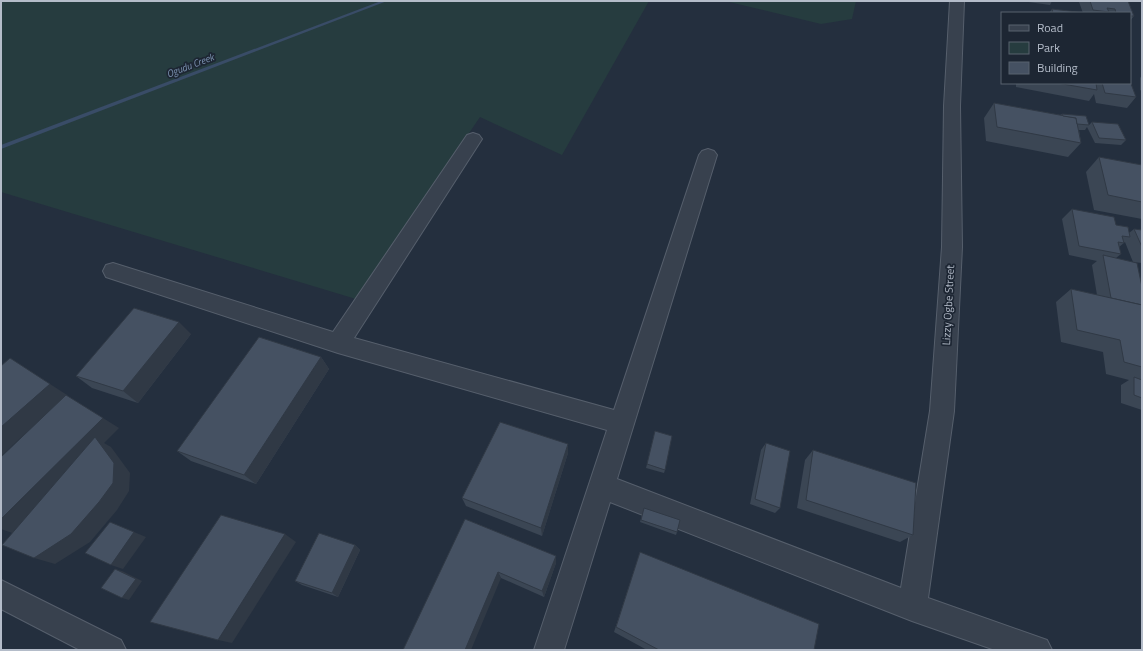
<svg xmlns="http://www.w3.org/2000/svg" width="1143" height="651" viewBox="0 0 1143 651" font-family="'Titillium Web',sans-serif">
<rect width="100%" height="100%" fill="#242f3e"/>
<g fill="#263c3f">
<polygon points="1,1 649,1 562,155 480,117 356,299 1,192"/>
<polygon points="725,1 856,1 852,19 821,24"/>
</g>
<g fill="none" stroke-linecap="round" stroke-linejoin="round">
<polygon fill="#394c67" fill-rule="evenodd" points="381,1 387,1 1,149 1,145"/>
<g stroke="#565f6c" stroke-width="2">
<g id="minor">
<polygon points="950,1 964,1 960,106 962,247 954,411 928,598 1047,640 1052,650 995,650 912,621 610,502 564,650 534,650 607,430 338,353 106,277 103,271 106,265 113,263 333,332 467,135 473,133 479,135 482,139 354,338 614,410 699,155 702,151 708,149 714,151 717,155 617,479 901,588 930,411 942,247 944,106"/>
<polygon points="1,580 121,640 126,650 80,650 1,609"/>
</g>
</g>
<use href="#minor" fill="#38414e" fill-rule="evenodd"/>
</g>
<g fill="#3b4654">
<polygon points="1021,1 1052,1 1050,5"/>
<polygon points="1080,1 1128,1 1134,16 1130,21 1130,13 1049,13 1052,9 1083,13 1079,2"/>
<polygon points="1142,75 1142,91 1140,90 1140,78"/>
<polygon points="1016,83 1130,83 1136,97 1127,108 1096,103 1094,94 1089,101 1016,87"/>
<polygon points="994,103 1060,115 1062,114 1089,125 1092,122 1126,140 1121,145 1095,143 1087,127 1085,130 1079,130 1081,143 1068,157 986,141 984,118"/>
<polygon points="1099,157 1142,165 1142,219 1094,210 1086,172"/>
<polygon points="1072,209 1116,225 1129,233 1134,229 1142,230 1142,263 1133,262 1125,242 1119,247 1121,254 1116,258 1142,287 1142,410 1121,403 1121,385 1129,380 1106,374 1103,352 1061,342 1056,302 1071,289 1097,295 1092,265 1097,261 1069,255 1062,219"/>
<polygon points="191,334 138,403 92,388 76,376"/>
<polygon points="321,357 329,369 256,484 191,461 177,451"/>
<polygon points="655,431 665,470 664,473 646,468"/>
<polygon points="766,443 780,508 775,513 750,504 761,450"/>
<polygon points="568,444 568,453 542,536 466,506 462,498"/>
<polygon points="813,450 913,535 900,542 797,508 805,460"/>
<polygon points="644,508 677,532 676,535 640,522"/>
<polygon points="465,519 556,556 556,563 544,597 501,578"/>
<polygon points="355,545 360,550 338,597 302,585 295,581"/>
<polygon points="640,552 814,650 647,650 614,632"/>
</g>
<g fill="#303945">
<polygon points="179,322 191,334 138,403 123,391"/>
<polygon points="321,357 329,369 256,484 244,475"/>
<polygon points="50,384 67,395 1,456 1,427"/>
<polygon points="103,418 119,428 104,443 111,447 130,473 129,491 117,510 90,542 55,564 34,558 15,534 1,529 1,519"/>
<polygon points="568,444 568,453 542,536 541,528"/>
<polygon points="134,532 146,537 123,569 111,565"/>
<polygon points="285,534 296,542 232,643 218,640"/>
<polygon points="355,545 360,550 338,597 332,593"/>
<polygon points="556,556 556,563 544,597 542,591"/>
<polygon points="115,569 122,571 142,581 129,600 122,598"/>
<polygon points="498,572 501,578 471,650 465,650"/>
</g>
<g fill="#455162" stroke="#303945">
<polygon points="1090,1 1128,1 1134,16 1130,16 1130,13 1116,13 1115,9 1107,8 1109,12 1093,10"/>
<polygon points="1052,9 1085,13 1053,13"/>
<polygon points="1130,81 1136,97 1105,93 1102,83 1130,83"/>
<polygon points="1057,83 1096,83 1097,90"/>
<polygon points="994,103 1076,118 1081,143 997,127"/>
<polygon points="1062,114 1086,116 1089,125 1077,124 1076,118 1063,116"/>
<polygon points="1092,122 1118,124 1126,140 1099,138"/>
<polygon points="1099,157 1142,165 1142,202 1108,195"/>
<polygon points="1072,209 1114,217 1116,225 1128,227 1130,237 1122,236 1124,243 1118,242 1121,254 1079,246"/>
<polygon points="1134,229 1142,230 1142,247"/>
<polygon points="1103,255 1137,263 1142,287 1142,305 1111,298"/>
<polygon points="1071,289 1142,305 1142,367 1124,362 1120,340 1077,330"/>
<polygon points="134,308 179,322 123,391 76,376"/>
<polygon points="259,337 321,357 244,475 177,451"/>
<polygon points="10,358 50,384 1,427 1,366"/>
<polygon points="1134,377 1142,380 1142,398 1134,395"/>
<polygon points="66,395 103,418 1,519 1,457"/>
<polygon points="500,422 568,444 541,528 462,498"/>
<polygon points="655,431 672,436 665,470 647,464"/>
<polygon points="95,437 114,463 113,483 99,502 71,534 34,558 2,545"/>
<polygon points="766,443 790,451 780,508 755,499"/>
<polygon points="813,450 916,483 913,535 806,500"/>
<polygon points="644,508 680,520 677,532 641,520"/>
<polygon points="221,515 285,534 218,640 150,622"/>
<polygon points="465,519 556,556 542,591 498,572 465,650 403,650"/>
<polygon points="110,522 134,532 111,565 85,553"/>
<polygon points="319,533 355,545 332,593 295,581"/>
<polygon points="640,552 819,624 814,650 659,650 616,627"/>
<polygon points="115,569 136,579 122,598 101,588"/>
</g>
<g text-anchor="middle" stroke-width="3.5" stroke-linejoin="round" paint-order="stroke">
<g font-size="10" font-style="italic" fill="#7c92b1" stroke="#1d2633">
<text transform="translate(190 65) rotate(-21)" y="4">Ogudu Creek</text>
</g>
<g font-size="11" fill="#b4bcc9" stroke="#1d2633">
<text transform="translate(948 305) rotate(-87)" y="4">Lizzy Ogbe Street</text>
</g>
</g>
<rect width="1143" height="651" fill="none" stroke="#b4bcc9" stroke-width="4"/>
<rect x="1001" y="12" width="130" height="72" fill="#1d2633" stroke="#59626f"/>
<rect x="1009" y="25" width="20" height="6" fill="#38414e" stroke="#59626f"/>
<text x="1037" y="32" font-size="12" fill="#b4bcc9">Road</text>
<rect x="1009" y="42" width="20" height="12" fill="#263c3f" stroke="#59626f"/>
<text x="1037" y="52" font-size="12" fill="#b4bcc9">Park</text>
<rect x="1009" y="62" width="20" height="12" fill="#455162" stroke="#59626f"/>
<text x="1037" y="72" font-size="12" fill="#b4bcc9">Building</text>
</svg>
